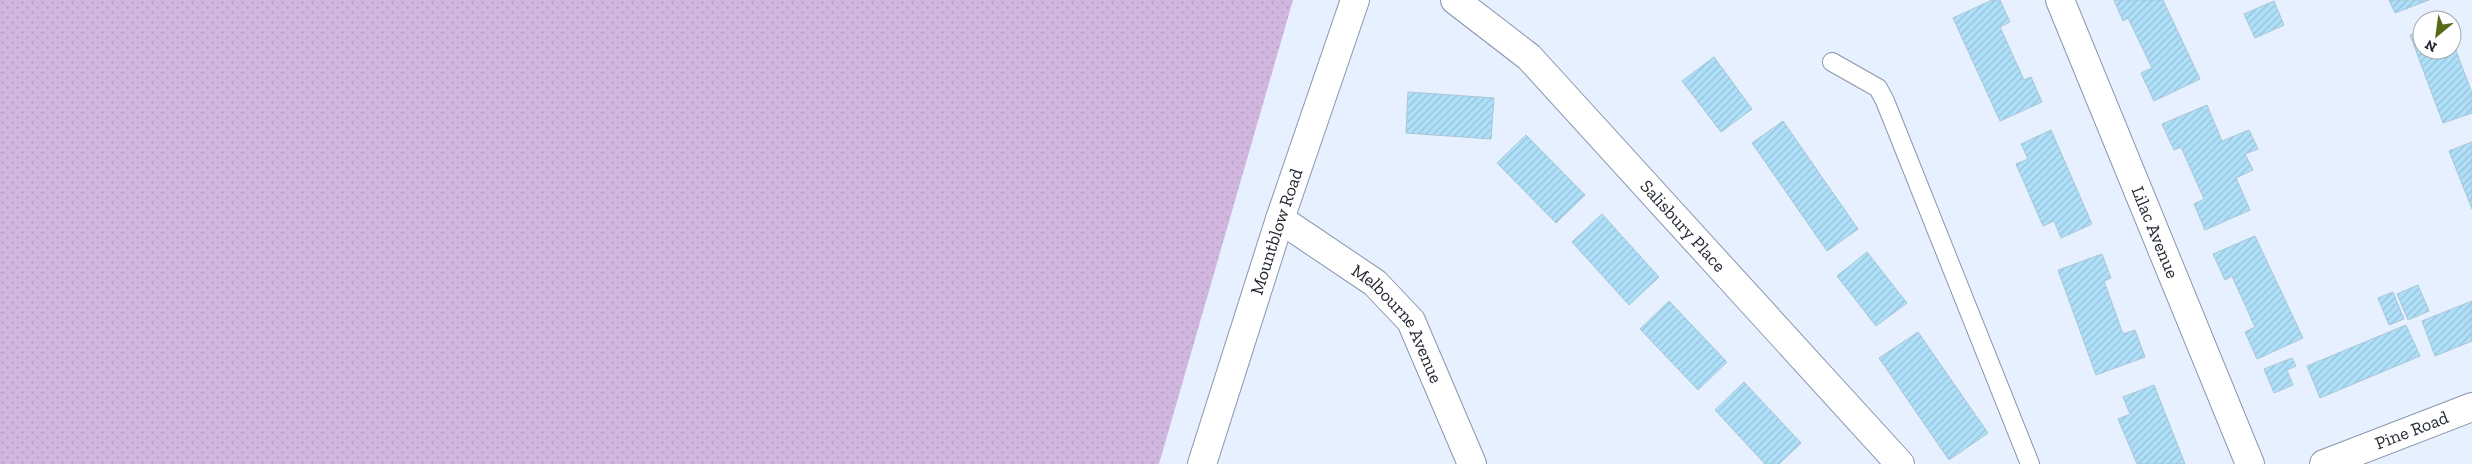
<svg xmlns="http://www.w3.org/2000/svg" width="2472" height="464" viewBox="0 0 2472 464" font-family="'Zilla Slab',serif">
<defs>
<pattern id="grass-dots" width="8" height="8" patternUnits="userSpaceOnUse" patternTransform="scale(1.25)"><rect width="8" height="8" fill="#d1b7df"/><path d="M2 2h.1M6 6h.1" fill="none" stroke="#b39dc0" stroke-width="1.8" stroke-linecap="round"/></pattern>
<pattern id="building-hatch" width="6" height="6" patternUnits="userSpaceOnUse" patternTransform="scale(1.25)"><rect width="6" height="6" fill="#afe0f9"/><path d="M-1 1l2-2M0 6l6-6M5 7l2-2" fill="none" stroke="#96c0d6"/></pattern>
</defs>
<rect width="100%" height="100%" fill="#e7f0ff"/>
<polygon fill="url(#grass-dots)" points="0,0 1293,0 1159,464 0,464"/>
<g fill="url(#building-hatch)" stroke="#aac6d5">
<polygon points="1992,0 2000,0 2010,22 2000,27 2024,80 2031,77 2042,102 2000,121 1953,18"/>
<polygon points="2114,0 2163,0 2200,79 2154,101 2141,73 2152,68 2128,18 2123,21"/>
<polygon points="2389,0 2429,0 2395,13"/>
<polygon points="2274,1 2284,25 2255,38 2244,14"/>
<polygon points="2422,31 2422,50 2452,50 2452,40 2472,93 2472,113 2443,123 2410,35"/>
<polygon points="1714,57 1752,109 1721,132 1682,81"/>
<polygon points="1408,92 1494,98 1491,139 1406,133"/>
<polygon points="2207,105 2222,141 2249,130 2258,149 2245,154 2253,170 2236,178 2250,210 2205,230 2194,204 2204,199 2181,147 2174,150 2162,124"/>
<polygon points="1783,121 1858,229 1827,251 1752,143"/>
<polygon points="2051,130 2092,224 2061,238 2054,221 2043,226 2016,164 2028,159 2021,144"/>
<polygon points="1526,135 1585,195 1556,223 1497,163"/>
<polygon points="2472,142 2472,209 2449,151"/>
<polygon points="1602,214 1659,277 1629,305 1572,242"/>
<polygon points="2255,236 2303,338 2257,359 2245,332 2255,327 2232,276 2225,280 2213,254"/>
<polygon points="1867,252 1907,303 1876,326 1837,276"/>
<polygon points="2102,254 2111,278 2104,281 2123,334 2135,330 2145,357 2096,375 2058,270"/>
<polygon points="2418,285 2429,311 2408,320 2397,294"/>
<polygon points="2393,292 2404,319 2389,325 2378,298"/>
<polygon points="1669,301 1727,362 1698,390 1640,329"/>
<polygon points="2472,301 2472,341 2435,356 2422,321"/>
<polygon points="2406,325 2420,356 2320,398 2307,366"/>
<polygon points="1918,332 1988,433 1949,460 1879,358"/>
<polygon points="2292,358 2296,366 2287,370 2293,385 2274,393 2264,369"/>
<polygon points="1744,382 1801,443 1779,464 1765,464 1715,410"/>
<polygon points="2154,385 2185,464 2137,464 2118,419 2130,414 2123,397"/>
</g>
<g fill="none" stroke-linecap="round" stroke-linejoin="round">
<g stroke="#8897ad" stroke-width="20">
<polyline id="lane" points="1832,62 1878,88 1885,101 2030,464"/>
</g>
<g stroke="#8897ad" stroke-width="30">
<g id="street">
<path id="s1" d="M1455,0L1529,57L1900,464"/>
<path id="s2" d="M2060,0L2250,464"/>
<path id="s3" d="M1280,219L1375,283L1411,321L1472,464"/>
<path id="s4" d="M2324,464L2472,407"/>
</g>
</g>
<g stroke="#8897ad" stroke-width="30">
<g id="secondary">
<path id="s5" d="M1202,464L1280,219L1355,0"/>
</g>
</g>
<use href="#lane" stroke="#fff" stroke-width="18"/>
<use href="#street" stroke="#fff" stroke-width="28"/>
<use href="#secondary" stroke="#fff" stroke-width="28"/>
</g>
<g text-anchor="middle" stroke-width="4" stroke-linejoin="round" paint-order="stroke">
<g font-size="18" fill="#232932" stroke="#fff">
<text dy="6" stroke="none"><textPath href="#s1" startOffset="322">Salisbury Place</textPath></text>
<text dy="6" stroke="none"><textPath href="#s5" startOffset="244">Mountblow Road</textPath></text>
<text dy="6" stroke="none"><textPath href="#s2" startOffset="251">Lilac Avenue</textPath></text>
<text dy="6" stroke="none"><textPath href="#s3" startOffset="161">Melbourne Avenue</textPath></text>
<text dy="6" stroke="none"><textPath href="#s4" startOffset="94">Pine Road</textPath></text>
</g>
</g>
<g transform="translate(2437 35) rotate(209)"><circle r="24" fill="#ffffff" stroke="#a7a9ad"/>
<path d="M0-4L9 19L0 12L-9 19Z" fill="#576914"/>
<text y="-8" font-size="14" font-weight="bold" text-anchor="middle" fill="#232932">N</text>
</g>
</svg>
